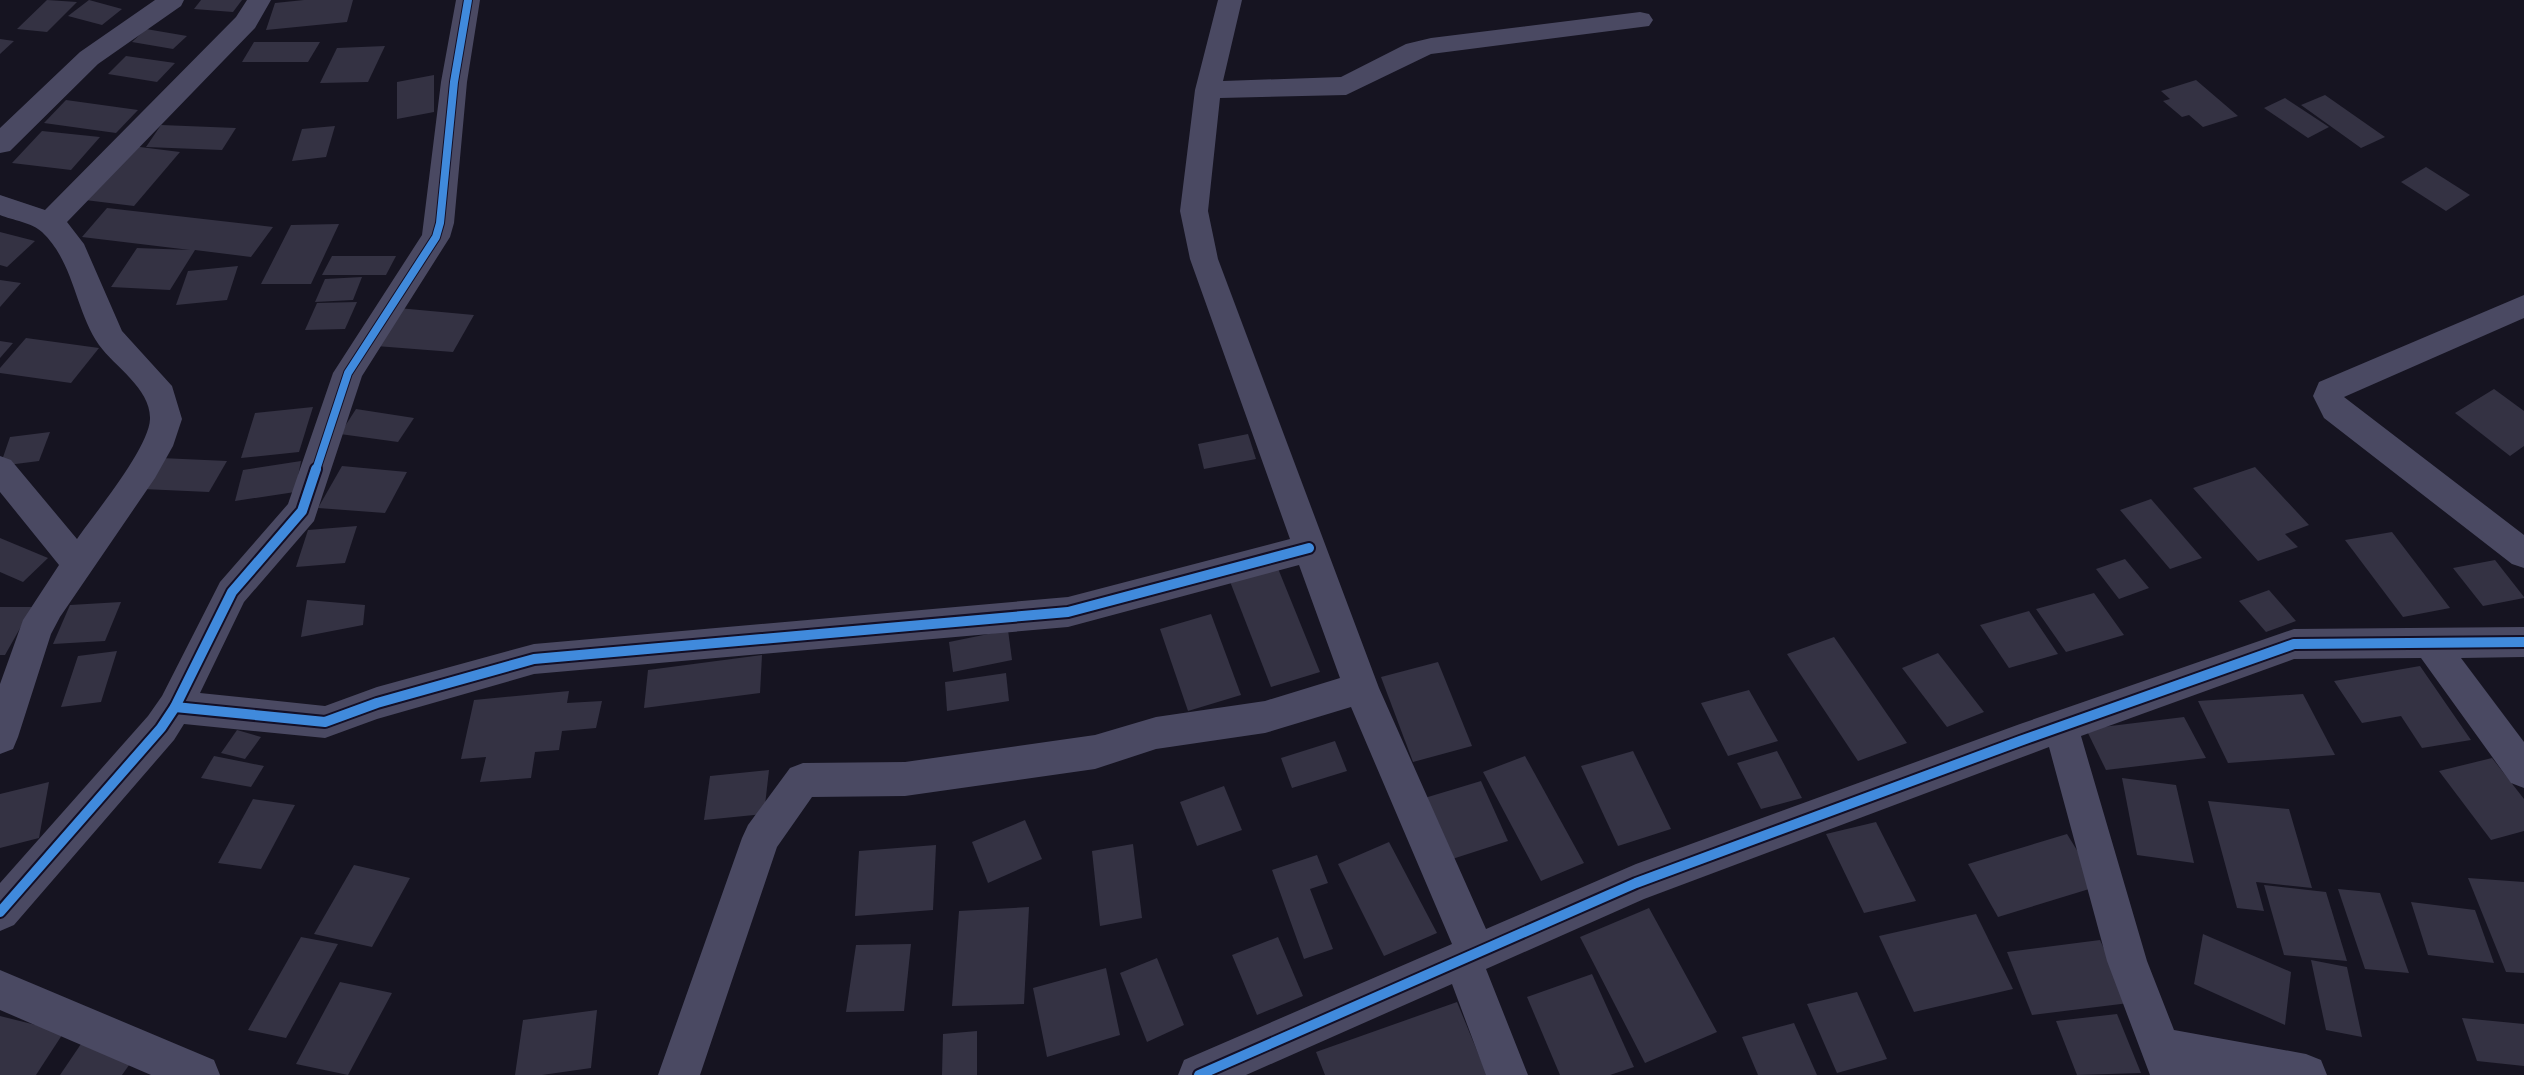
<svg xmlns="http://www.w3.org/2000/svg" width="2524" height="1075" viewBox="0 0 2524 1075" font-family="'DejaVu Sans',sans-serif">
<rect width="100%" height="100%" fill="#161421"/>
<g fill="#343243">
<polygon points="47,0 77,2 47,32 17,29"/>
<polygon points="89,0 122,9 102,25 68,16"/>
<polygon points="201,0 242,0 233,12 194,9"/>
<polygon points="304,0 353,0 347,22 266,30 275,3"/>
<polygon points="146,29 187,36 173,49 132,42"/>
<polygon points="0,39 14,41 0,54"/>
<polygon points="254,42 320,42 308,62 242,62"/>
<polygon points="385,46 368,82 320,83 337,48"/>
<polygon points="126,56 175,63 157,82 108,74"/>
<polygon points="434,75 434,112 397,119 397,82"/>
<polygon points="2196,80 2238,116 2203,127 2189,115 2182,117 2163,101 2170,99 2161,91"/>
<polygon points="2325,95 2385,137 2361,148 2301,105"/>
<polygon points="2285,98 2329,127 2308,138 2264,108"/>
<polygon points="66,100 138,110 116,133 44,123"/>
<polygon points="161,125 236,128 222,150 146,147"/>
<polygon points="335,126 326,157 292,161 302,129"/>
<polygon points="42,131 100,137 71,170 12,163"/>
<polygon points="132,146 180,152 134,206 85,200"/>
<polygon points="2426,167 2470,195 2446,211 2401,182"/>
<polygon points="107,208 273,227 251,257 195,250 170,290 111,287 137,248 190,250 82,237"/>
<polygon points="339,224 311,284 261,284 291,225"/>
<polygon points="0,232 35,241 7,267 0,265"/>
<polygon points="332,256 396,256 386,275 322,275"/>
<polygon points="238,266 227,300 176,305 188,271"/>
<polygon points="362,277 353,300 315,302 325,279"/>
<polygon points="0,280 21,283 0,307"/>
<polygon points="357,302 345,329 305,330 317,303"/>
<polygon points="398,308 474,315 453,352 376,346"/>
<polygon points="26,338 99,348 71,383 0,373 0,368"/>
<polygon points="0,341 13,343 0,358"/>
<polygon points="2494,389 2524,411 2524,446 2510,456 2455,413"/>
<polygon points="313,407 299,452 241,458 255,413"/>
<polygon points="356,409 414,418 398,442 340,434"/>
<polygon points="50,432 39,461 0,466 10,437"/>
<polygon points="1248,434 1256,459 1204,469 1198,444"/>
<polygon points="161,458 227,461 209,492 143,489"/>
<polygon points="301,461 295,492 235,501 243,470"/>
<polygon points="342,466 407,472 385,513 318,508"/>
<polygon points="2255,467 2309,525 2285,534 2298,547 2258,561 2193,488"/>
<polygon points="2151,499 2202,558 2170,569 2120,510"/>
<polygon points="357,526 345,563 296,567 308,530"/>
<polygon points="2392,532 2450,608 2403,617 2345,540"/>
<polygon points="0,538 48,558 23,582 0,572"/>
<polygon points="2125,559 2149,588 2119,599 2096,569"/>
<polygon points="2495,560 2524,597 2524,598 2483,606 2453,568"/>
<polygon points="1277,566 1320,672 1271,687 1229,579"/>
<polygon points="2269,590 2296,621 2266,632 2239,601"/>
<polygon points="2094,593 2124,635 2066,652 2036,609"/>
<polygon points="307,600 365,605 363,625 301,637"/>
<polygon points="121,602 105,641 53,644 70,605"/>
<polygon points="0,607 32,607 5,655 0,655"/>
<polygon points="2029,611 2058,654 2009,668 1980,625"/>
<polygon points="1211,614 1241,695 1188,711 1160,629"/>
<polygon points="1008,630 1012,660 953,672 949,642"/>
<polygon points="1834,637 1907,743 1858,761 1787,654"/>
<polygon points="117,651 101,702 61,707 78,656"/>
<polygon points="1938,653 1984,712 1947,727 1902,668"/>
<polygon points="762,655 760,693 644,708 648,670"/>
<polygon points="1438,662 1472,746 1413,762 1381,677"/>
<polygon points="2420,666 2471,740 2422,748 2401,716 2362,723 2334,681"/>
<polygon points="1006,673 1009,701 947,711 945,682"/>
<polygon points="1749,690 1778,741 1728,756 1701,703"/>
<polygon points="569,691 567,703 602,701 596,728 562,731 559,750 535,752 531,778 480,782 486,757 461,759 474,700"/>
<polygon points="2303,694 2335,755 2228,763 2198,701"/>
<polygon points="2184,717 2206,758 2106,770 2086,729"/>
<polygon points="237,730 261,737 245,759 221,753"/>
<polygon points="1335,741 1347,771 1292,788 1281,758"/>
<polygon points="1633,751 1671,829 1618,846 1581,766"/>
<polygon points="1777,751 1802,798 1761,809 1737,763"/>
<polygon points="214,756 264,766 251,787 201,778"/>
<polygon points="1525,756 1584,863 1541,881 1483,772"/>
<polygon points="2492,758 2524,799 2524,831 2491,840 2439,771"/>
<polygon points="769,770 764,814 704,820 710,776"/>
<polygon points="2122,778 2176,785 2194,863 2137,855"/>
<polygon points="1481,781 1508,841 1443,862 1418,800"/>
<polygon points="49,782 39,838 0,848 0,794"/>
<polygon points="1224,786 1242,830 1197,846 1180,802"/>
<polygon points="253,799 295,805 261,869 218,863"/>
<polygon points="2208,801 2289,809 2312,888 2256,882 2264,911 2237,908"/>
<polygon points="1025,820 1042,859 988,883 972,842"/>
<polygon points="1876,822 1916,901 1864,913 1826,834"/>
<polygon points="2067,834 2099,886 1998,917 1968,864"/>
<polygon points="1389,842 1437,933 1384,956 1338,864"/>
<polygon points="1133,844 1142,918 1100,926 1092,851"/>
<polygon points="936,845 933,910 855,916 859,851"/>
<polygon points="1317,855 1328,883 1310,889 1333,949 1304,959 1272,870"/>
<polygon points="354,865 410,878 372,947 314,934"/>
<polygon points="2468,878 2524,882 2524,973 2506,972"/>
<polygon points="2264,885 2326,892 2347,961 2284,955"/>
<polygon points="2338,889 2380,893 2409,973 2365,969"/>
<polygon points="2411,902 2475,910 2494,963 2428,955"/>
<polygon points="1029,907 1024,1004 952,1006 959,911"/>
<polygon points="1649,908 1717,1032 1645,1063 1580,937"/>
<polygon points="1976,914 2013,989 1914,1012 1879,936"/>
<polygon points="2203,934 2291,972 2285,1025 2194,984"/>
<polygon points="301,937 338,944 286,1038 248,1030"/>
<polygon points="1278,937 1303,996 1257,1015 1232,955"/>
<polygon points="2100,940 2129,1003 2032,1015 2007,952"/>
<polygon points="911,944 904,1011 846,1012 856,945"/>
<polygon points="1157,958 1184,1025 1147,1042 1120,973"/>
<polygon points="2311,960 2347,967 2362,1037 2326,1030"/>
<polygon points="1106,968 1120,1035 1047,1057 1033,988"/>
<polygon points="1592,974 1634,1067 1610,1075 1560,1075 1527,997"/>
<polygon points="340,982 392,993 348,1075 296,1064"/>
<polygon points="1857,992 1887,1059 1837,1073 1807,1004"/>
<polygon points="1457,1002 1487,1075 1325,1075 1316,1052"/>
<polygon points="597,1010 591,1068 542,1075 515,1075 523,1020"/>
<polygon points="2117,1014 2141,1073 2077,1075 2056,1021"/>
<polygon points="0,1016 64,1032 36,1075 0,1075"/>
<polygon points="2462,1018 2524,1024 2524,1066 2477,1061"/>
<polygon points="1794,1023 1817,1075 1758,1075 1742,1037"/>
<polygon points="977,1031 977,1075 942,1075 943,1034"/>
<polygon points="81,1044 134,1058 122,1075 60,1075"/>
</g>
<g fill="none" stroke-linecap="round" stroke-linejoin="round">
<g fill="#4a4962" fill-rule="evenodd">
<polygon points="155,0 184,0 181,6 98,64 10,151 0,153 0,128 80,52"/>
<path d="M247,0H271L255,28L67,222L84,244L122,331L172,386L182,419L173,446L155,478L60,617L51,634L18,737L13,749L0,754V684L23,620L59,565L0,492V456L11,460L77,539C95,513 149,448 150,419C151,389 115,367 99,345C75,310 74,262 42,232C33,223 12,220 0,215V195L45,210L236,17Z"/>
<polygon points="456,0 480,0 467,82 454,223 450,237 362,376 314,521 244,602 200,693 325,706 377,687 534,644 1068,597 1290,539 1190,259 1180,211 1195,90 1218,0 1242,0 1223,81 1341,77 1406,44 1431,38 1640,12 1649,14 1653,20 1649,26 1431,54 1346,95 1220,98 1208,211 1218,259 1379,688 1486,929 1636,864 2020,724 2294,629 2524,627 2524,657 2461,658 2524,742 2524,788 2511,783 2421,658 2294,659 2081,736 2147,961 2174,1030 2306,1054 2321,1060 2327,1075 2150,1075 2107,961 2049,747 1644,899 1486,969 1528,1075 1486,1075 1452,984 1246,1075 1178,1075 1184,1060 1452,944 1351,707 1265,733 1156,749 1095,769 905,796 812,797 777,847 700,1075 658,1075 742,838 748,825 790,768 803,763 905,762 1095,735 1156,717 1265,701 1340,678 1299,565 1068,627 534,674 377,719 325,738 184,724 174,740 14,925 0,931 0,883 148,716 162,696 220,582 288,504 333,373 422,235 441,82"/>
<polygon points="2524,295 2524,318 2344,397 2524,535 2524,568 2512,564 2324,418 2313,396 2319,382"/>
<polygon points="0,970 214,1060 220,1075 151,1075 0,1010"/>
</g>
<g stroke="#130f26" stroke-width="10">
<polyline id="cycleway-far1" points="316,470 348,373 436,237 440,223 454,82 468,0"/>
</g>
<g stroke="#130f26" stroke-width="14">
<g id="cycleway">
<polyline points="175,707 325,722 377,703 534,659 1068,612 1309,548"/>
<polyline points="0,912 161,728 175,707 232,592 302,511 316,469"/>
<polyline points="1199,1075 1636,883 2020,741 2294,644 2524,642"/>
</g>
</g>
<use href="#cycleway-far1" stroke="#408adc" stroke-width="8"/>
<use href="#cycleway" stroke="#408adc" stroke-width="10"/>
</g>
</svg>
